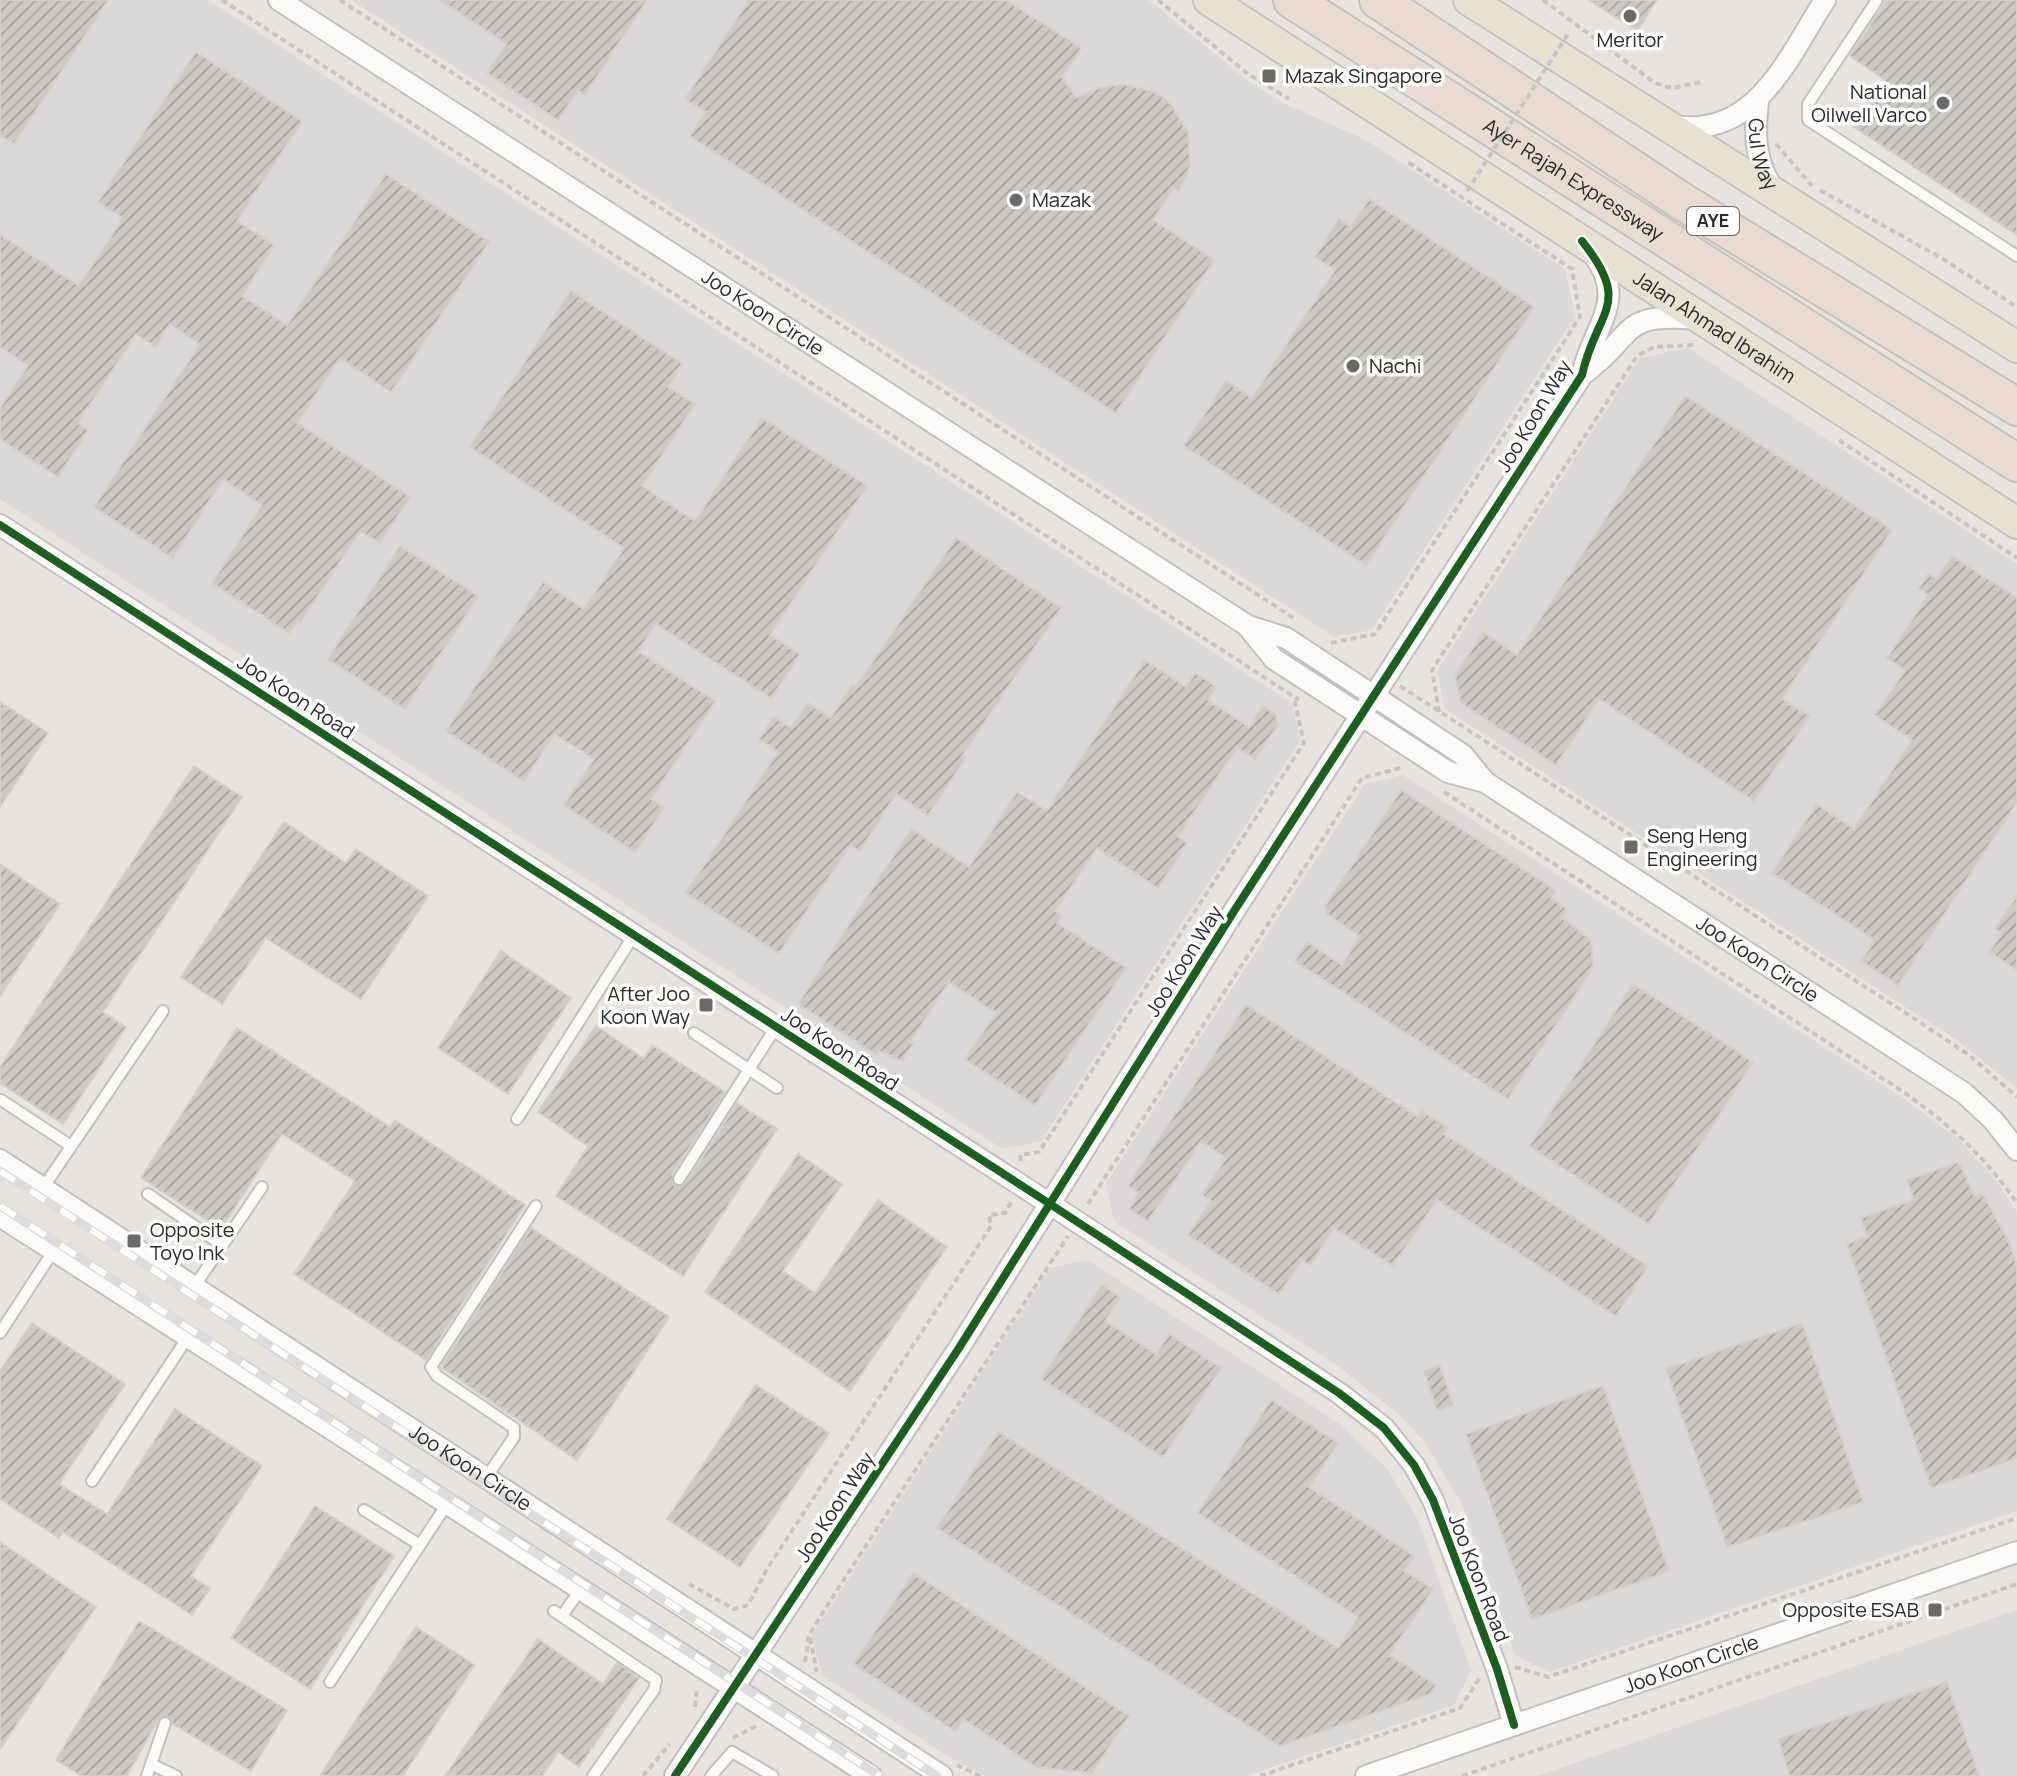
<svg xmlns="http://www.w3.org/2000/svg" width="2017" height="1776" viewBox="0 0 2017 1776" font-family="Manrope,sans-serif">
<defs>
<pattern id="building-hatch" width="6" height="6" patternUnits="userSpaceOnUse" patternTransform="scale(2)"><rect width="6" height="6" fill="#cdc9c5"/><path d="M-1 1l2-2M0 6l6-6M5 7l2-2" fill="none" stroke="#b0ada9"/></pattern>
</defs>
<rect width="100%" height="100%" fill="#e8e3de"/>
<g fill="#dbd8da">
<polygon points="0,0 208,0 1292,703 1300,741 1041,1141 1003,1149 0,499"/>
<polygon points="351,0 1149,0 1245,79 1283,103 1364,139 1565,269 1575,316 1372,630 1334,637"/>
<polygon points="1688,348 2017,564 2017,1088 1955,1039 1445,709 1437,671 1640,358"/>
<polygon points="1403,775 1906,1100 1958,1139 1995,1179 2017,1212 2017,1511 1549,1672 1515,1655 1462,1504 1425,1443 1402,1417 1338,1366 1114,1221 1106,1183 1365,784"/>
<polygon points="1088,1260 1340,1424 1388,1470 1418,1520 1471,1671 1454,1705 1246,1776 987,1776 952,1759 822,1675 812,1635 1050,1268"/>
<polygon points="2017,1610 2017,1776 1537,1776"/>
</g>
<g fill="url(#building-hatch)" stroke="#d3cfca" stroke-width="2">
<polygon points="0,0 108,0 14,144 0,135"/>
<polygon points="440,0 647,0 585,95 578,90 558,120 487,73 507,44"/>
<polygon points="749,0 1006,0 1081,48 1062,77 1076,98 1096,89 1122,84 1157,93 1172,106 1188,133 1190,166 1179,191 1173,188 1153,220 1214,260 1116,413 690,136 706,112 685,99"/>
<polygon points="1589,0 1657,0 1637,31"/>
<polygon points="1887,0 2017,0 2017,235 1854,127 1885,80 1850,56"/>
<polygon points="196,52 302,121 237,221 274,245 242,296 287,325 386,174 489,242 391,392 340,358 297,423 410,497 380,543 360,531 300,623 297,621 289,633 212,583 262,505 223,479 173,558 94,507 200,344 170,324 155,347 136,334 78,423 88,430 58,477 0,439 0,408 28,365 0,347 0,235 79,286 123,218 98,202"/>
<polygon points="1369,199 1534,307 1366,565 1184,446 1226,381 1252,398 1335,270 1315,257 1339,219 1351,227"/>
<polygon points="571,291 682,364 668,387 695,404 642,486 695,521 762,418 867,486 770,635 800,654 771,698 656,624 638,651 715,701 651,799 664,808 635,852 564,805 594,759 554,734 524,781 446,731 543,582 584,609 624,548 470,447"/>
<polygon points="1685,396 1892,530 1782,699 1809,716 1754,801 1599,699 1556,765 1461,703 1455,676 1483,632 1517,655"/>
<polygon points="956,538 1061,608 962,756 966,758 928,815 896,794 860,851 850,845 779,953 686,893 778,752 759,739 774,717 791,728 808,703 830,718 853,685 856,687"/>
<polygon points="400,546 478,596 405,709 328,659"/>
<polygon points="1952,556 2017,598 2017,802 1898,985 1861,961 1875,940 1772,873 1817,804 1854,829 1912,740 1875,715 1905,670 1887,658 1928,595 1919,588 1928,574 1936,579"/>
<polygon points="1145,660 1186,687 1195,673 1206,680 1216,687 1208,700 1249,727 1263,706 1275,714 1278,725 1255,759 1237,747 1178,837 1187,843 1158,888 1097,848 1055,911 1062,916 1057,923 1126,968 1035,1105 965,1059 996,1013 949,982 910,1042 913,1044 902,1061 879,1051 877,1055 798,1004 911,829 969,867 1017,792 1047,811"/>
<polygon points="0,702 48,733 0,807"/>
<polygon points="194,766 242,797 103,1012 126,1027 63,1124 0,1083 0,1067"/>
<polygon points="1401,790 1556,891 1551,898 1567,909 1562,918 1591,940 1593,964 1588,975 1508,1099 1295,961 1307,942 1342,965 1360,936 1327,914 1325,907"/>
<polygon points="284,822 346,863 356,849 428,896 361,999 266,938 222,1004 181,977"/>
<polygon points="0,864 60,904 0,996"/>
<polygon points="2017,896 2017,970 1989,952 2002,933 1995,929"/>
<polygon points="501,951 571,998 508,1094 438,1048"/>
<polygon points="1633,984 1753,1062 1649,1224 1529,1146"/>
<polygon points="1246,1005 1418,1117 1422,1111 1448,1128 1444,1134 1648,1266 1616,1316 1437,1200 1393,1266 1334,1228 1310,1265 1302,1260 1279,1294 1188,1235 1211,1201 1202,1195 1226,1158 1201,1141 1148,1221 1129,1209 1139,1193 1128,1186"/>
<polygon points="596,1026 644,1059 652,1045 725,1092 672,1175 675,1186 686,1183 737,1103 777,1129 683,1276 556,1196 588,1146 538,1112"/>
<polygon points="237,1028 390,1127 395,1120 525,1205 426,1360 294,1274 355,1181 282,1134 221,1229 141,1178"/>
<polygon points="798,1154 842,1184 783,1271 815,1293 878,1200 947,1247 850,1391 705,1292"/>
<polygon points="1959,1162 1974,1196 1982,1193 2008,1240 2017,1265 2017,1458 1931,1488 1847,1244 1867,1237 1861,1218 1914,1200 1907,1180"/>
<polygon points="531,1228 669,1317 577,1460 441,1367"/>
<polygon points="1102,1285 1120,1297 1105,1321 1156,1354 1169,1334 1221,1368 1163,1457 1041,1379"/>
<polygon points="32,1323 125,1384 59,1484 107,1514 175,1409 262,1466 191,1576 210,1588 192,1615 63,1532 59,1538 0,1499 0,1371"/>
<polygon points="1802,1323 1863,1502 1727,1547 1666,1369"/>
<polygon points="1440,1365 1453,1405 1437,1410 1424,1371"/>
<polygon points="756,1385 829,1433 740,1567 667,1519"/>
<polygon points="1603,1386 1669,1571 1532,1619 1466,1434"/>
<polygon points="1271,1400 1338,1443 1309,1487 1414,1556 1404,1571 1433,1589 1389,1655 1436,1685 1430,1694 1280,1746 937,1528 998,1432 1338,1648 1358,1617 1198,1513"/>
<polygon points="315,1506 394,1556 310,1689 231,1638"/>
<polygon points="0,1542 96,1607 0,1749"/>
<polygon points="913,1573 1129,1716 1092,1773 1036,1767 963,1719 955,1731 854,1664"/>
<polygon points="139,1621 287,1710 251,1771 173,1724 170,1717 164,1715 158,1720 127,1776 82,1776 56,1760"/>
<polygon points="416,1627 474,1665 403,1776 320,1776"/>
<polygon points="538,1639 603,1684 617,1663 639,1678 579,1767 558,1752 542,1776 445,1776"/>
<polygon points="1947,1682 1979,1776 1790,1776 1778,1739"/>
</g>
<g fill="none" stroke-linecap="round" stroke-linejoin="round">
<g stroke="#c1bfc0" stroke-width="14">
<g id="service">
<polyline points="1877,0 1808,104 1808,120 2017,256"/>
<polyline points="694,1033 777,1088"/>
<polyline points="1,1100 71,1146"/>
<polyline points="517,1119 634,935"/>
<polyline points="679,1179 776,1027"/>
<polyline points="43,1188 163,1011"/>
<polyline points="148,1194 222,1245"/>
<polyline points="194,1287 262,1187"/>
<polyline points="0,1333 54,1250"/>
<polyline points="486,1478 514,1437 514,1428 437,1376 431,1367 536,1206"/>
<polyline points="92,1481 188,1337"/>
<polyline points="364,1510 420,1545"/>
<polyline points="554,1611 656,1680 654,1690 593,1776"/>
<polyline points="562,1616 580,1590"/>
<polyline points="330,1682 447,1504"/>
<polyline points="153,1765 176,1776"/>
<polyline points="147,1776 165,1723"/>
<polyline points="711,1776 732,1752 773,1776"/>
</g>
</g>
<g stroke="#c1bfc0" stroke-width="24">
<g id="minor">
<path id="s1" d="M279,0L1248,626L1286,638L1374,696L1463,755L1485,782"/>
<path id="s2" d="M1758,103C1754,134 1755,164 1774,190"/>
<path d="M1674,126C1756,139 1788,57 1825,0"/>
<path d="M1582,375C1638,335 1616,312 1697,319"/>
<polyline points="0,525 1050,1204 1339,1393 1384,1428 1414,1465 1433,1500 1497,1669 1514,1725"/>
<path id="s3" d="M1248,627L1274,659L1448,772L1485,782L1964,1093L1993,1120L2017,1150"/>
<path id="s4" d="M0,1160L942,1776"/>
<polyline points="0,1216 871,1776"/>
<path d="M675,1776L959,1348L1236,908L1582,375C1592,327 1630,300 1592,253"/>
<path id="s5" d="M1366,1776L2017,1552"/>
</g>
</g>
<g stroke="#c4c2c0" stroke-width="34">
<g id="primary">
<path id="s6" d="M1209,0L2017,523"/>
<polyline points="1469,0 2017,347"/>
</g>
</g>
<g stroke="#c4c2c0" stroke-width="40">
<g id="motorway">
<path id="s7" d="M1292,0L2017,463"/>
<polyline points="1378,0 1683,202 2017,407"/>
</g>
</g>
<g stroke="#c4c4c3" stroke-width="4" stroke-dasharray="6 4" stroke-linecap="butt">
<polyline points="222,0 1299,700"/>
<polyline points="340,0 1295,619"/>
<polyline points="1158,0 1248,74 1289,99"/>
<polyline points="1543,0 1655,83 1672,88 1701,82"/>
<polyline points="1776,144 1812,186"/>
<polyline points="1820,190 1943,259 2017,307"/>
<polyline points="1839,440 2017,558"/>
<polyline points="1331,643 1375,634 1580,317 1572,269 1406,161"/>
<polyline points="1400,686 1918,1021 1969,1055 2017,1097"/>
<polyline points="1439,712 1432,670 1637,356 1654,347 1695,345"/>
<path d="M1444,792L1908,1095C1953,1128 1985,1157 2017,1203"/>
<polyline points="1021,1161 1020,1155 1039,1152 1304,743 1294,699"/>
<polyline points="1088,1204 1362,778 1404,767"/>
<polyline points="689,1584 734,1609 748,1605 767,1569 991,1226 989,1215 1005,1213 1012,1200"/>
<polyline points="810,1638 817,1672"/>
<polyline points="805,1662 809,1635 839,1587 1068,1236"/>
<polyline points="1515,1667 1548,1677 2017,1518"/>
<polyline points="695,1707 697,1688"/>
<polyline points="733,1738 756,1726"/>
<polyline points="957,1765 980,1776"/>
<polyline points="643,1776 670,1744"/>
<polyline points="1260,1776 1460,1708 1481,1676"/>
<polyline points="1462,1776 2017,1584"/>
</g>
<use href="#service" stroke="#fcfbfa" stroke-width="10"/>
<use href="#minor" stroke="#fcfbfa" stroke-width="20"/>
<use href="#primary" stroke="#e7e1d1" stroke-width="30"/>
<use href="#motorway" stroke="#e9dbd2" stroke-width="36"/>
<g stroke="#dcdcde" stroke-width="9">
<g id="rail">
<polyline points="0,1171 937,1776"/>
<polyline points="0,1206 880,1776"/>
</g>
</g>
<use href="#rail" stroke="#fff" stroke-width="6" stroke-dasharray="18" stroke-linecap="butt"/>
<polyline stroke="#c4c4c3" stroke-width="4" stroke-dasharray="6 4" stroke-linecap="butt" points="1467,191 1570,31"/>
<g stroke="#fff" stroke-width="13">
<g id="cycleway">
<polyline points="0,525 1050,1204 1339,1393 1384,1428 1414,1465 1433,1500 1497,1669 1514,1725"/>
<path d="M675,1776L959,1348L1236,908L1582,375C1596,310 1634,306 1582,241"/>
</g>
</g>
<use href="#cycleway" stroke="#1b5e20" stroke-width="8"/>
</g>
<g fill="#6c6a68" stroke="#fff" stroke-width="3">
<circle cx="1630" cy="16" r="8"/>
<rect x="1261" y="68" width="16" height="16" rx="4"/>
<circle cx="1943" cy="103" r="8"/>
<circle cx="1016" cy="200" r="8"/>
<circle cx="1353" cy="366" r="8"/>
<rect x="1623" y="839" width="16" height="16" rx="4"/>
<rect x="698" y="997" width="16" height="16" rx="4"/>
<rect x="126" y="1233" width="16" height="16" rx="4"/>
<rect x="1927" y="1602" width="16" height="16" rx="4"/>
</g>
<g text-anchor="middle" stroke-width="7" stroke-linejoin="round" paint-order="stroke">
<rect fill="#fff" stroke="#696969" stroke-width="2" x="1687" y="207" width="52" height="28" rx="6"/>
<g font-size="18" font-weight="bold" fill="#292929">
<text x="1713" y="227">AYE</text>
</g>
<g font-size="20" fill="#292929" stroke="#fff" text-anchor="start">
<text x="1630" y="47" text-anchor="middle">Meritor</text>
<text x="1285" y="83">Mazak Singapore</text>
<text x="1927" y="99" text-anchor="end">National<tspan x="1927" dy="23">Oilwell Varco</tspan></text>
<text x="1032" y="207">Mazak</text>
<text x="1369" y="373">Nachi</text>
<text x="1647" y="843">Seng Heng<tspan x="1647" dy="23">Engineering</tspan></text>
<text x="690" y="1001" text-anchor="end">After Joo<tspan x="690" dy="23">Koon Way</tspan></text>
<text x="150" y="1237">Opposite<tspan x="150" dy="23">Toyo Ink</tspan></text>
<text x="1919" y="1617" text-anchor="end">Opposite ESAB</text>
</g>
<g font-size="20" fill="#292929" stroke="#fff">
<text dy="7" stroke="none"><textPath href="#s2" startOffset="52">Gul Way</textPath></text>
<text dy="7" stroke="none"><textPath href="#s7" startOffset="334">Ayer Rajah Expressway</textPath></text>
<text dy="7" stroke="none"><textPath href="#s1" startOffset="576">Joo Koon Circle</textPath></text>
<text dy="7" stroke="none"><textPath href="#s6" startOffset="602">Jalan Ahmad Ibrahim</textPath></text>
<text transform="translate(1534 416) rotate(-59)" y="7">Joo Koon Way</text>
<text transform="translate(296 697) rotate(33)" y="7">Joo Koon Road</text>
<text dy="7" stroke="none"><textPath href="#s3" startOffset="612">Joo Koon Circle</textPath></text>
<text transform="translate(1184 961) rotate(-58)" y="7">Joo Koon Way</text>
<text transform="translate(840 1049) rotate(33)" y="7">Joo Koon Road</text>
<text dy="7" stroke="none"><textPath href="#s4" startOffset="562">Joo Koon Circle</textPath></text>
<text transform="translate(835 1507) rotate(-57)" y="7">Joo Koon Way</text>
<text transform="translate(1479 1578) rotate(69)" y="7">Joo Koon Road</text>
<text dy="7" stroke="none"><textPath href="#s5" startOffset="344">Joo Koon Circle</textPath></text>
</g>
</g>
</svg>
